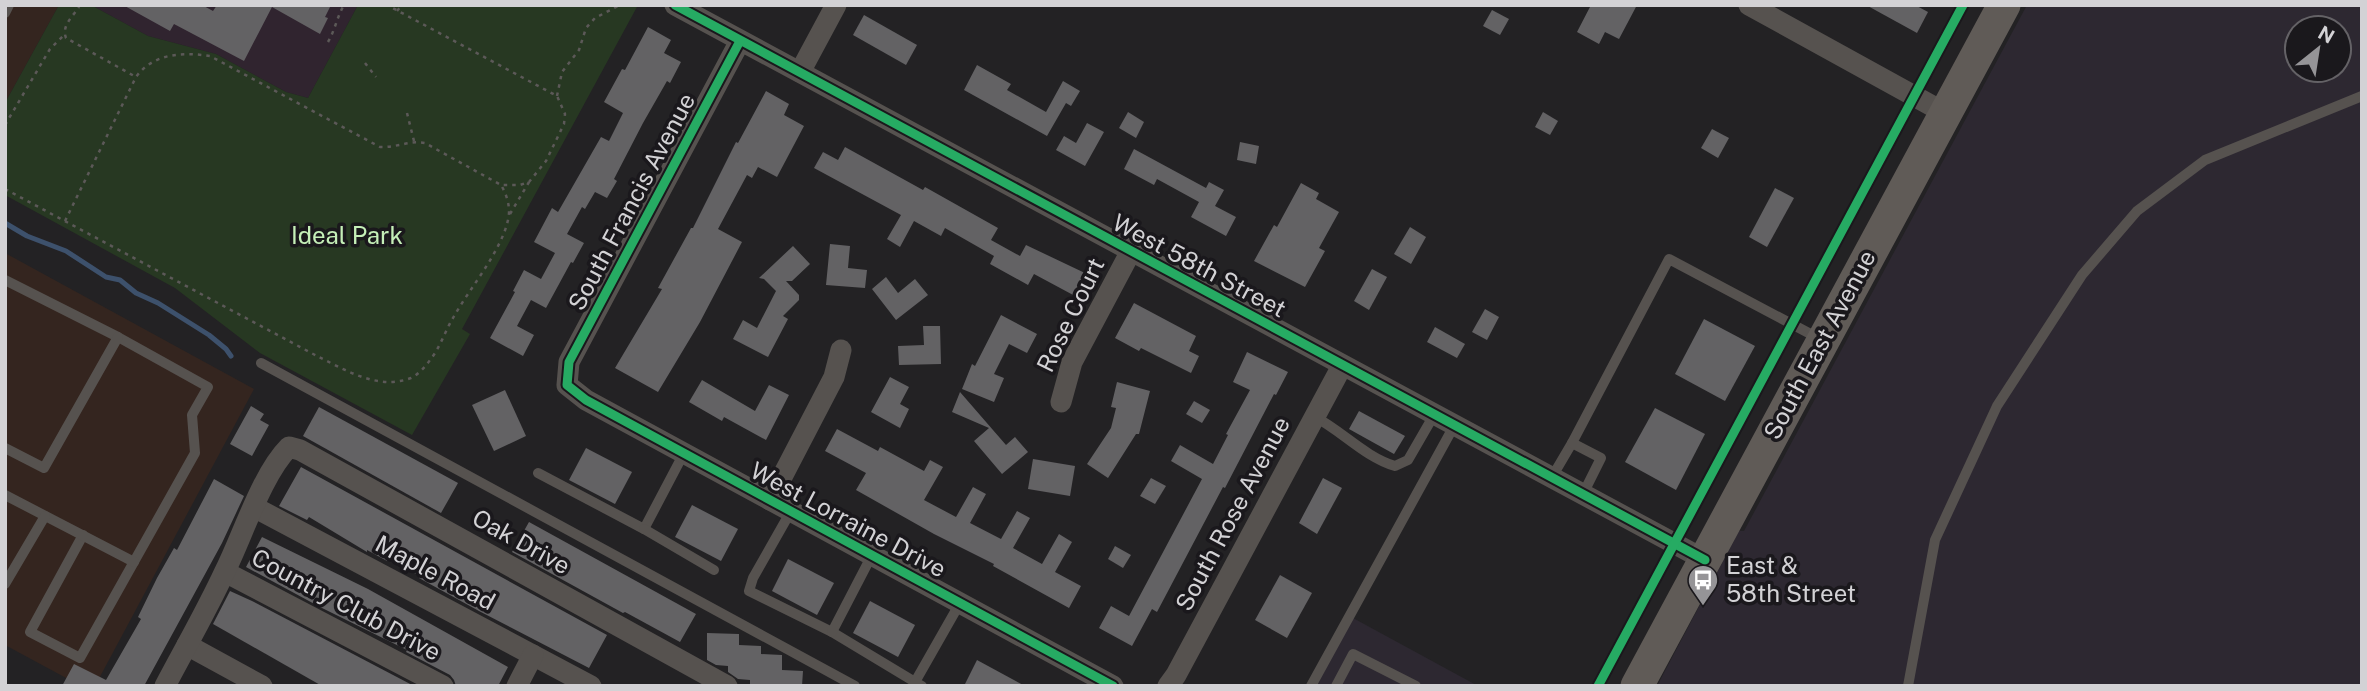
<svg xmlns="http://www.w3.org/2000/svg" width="2367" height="691" viewBox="0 0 2367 691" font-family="'Public Sans',sans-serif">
<rect width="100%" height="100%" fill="#232224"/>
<g fill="#34251f">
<polygon points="5,5 59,5 5,103"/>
<polygon points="5,253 254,389 95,686 81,686 5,645"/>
</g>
<g fill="#2d2831" fill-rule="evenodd">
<path d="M2027,5H2362V686H1657L1739,531H1744ZM2297,28H2339V70H2297Z"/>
<polygon points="1353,618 1478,686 1315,686"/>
</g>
<polygon fill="#30242f" points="91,5 358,5 308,98 286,92 216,54 148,36"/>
<polygon fill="#273822" points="59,5 91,5 148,36 216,54 286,92 308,98 358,5 638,5 462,329 470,334 412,435 260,353 175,288 5,195 5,103"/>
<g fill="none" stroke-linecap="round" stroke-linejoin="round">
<polyline stroke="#3d516c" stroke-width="5" points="5,223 27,236 66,251 106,277 120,280 136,293 158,303 209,335 226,349 231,356"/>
</g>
<g fill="#636264">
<polygon points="123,5 202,5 213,11 217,5 331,5 325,17 328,18 320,34 272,7 244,61 174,24 170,31"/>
<polygon points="1591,5 1637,5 1619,39 1605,32 1599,44 1577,32"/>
<polygon points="1866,5 1915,5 1928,12 1917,33"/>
<polygon points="1492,10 1509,19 1500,35 1483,26"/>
<polygon points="864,15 917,45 906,65 853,35"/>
<polygon points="648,27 671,40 664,53 681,62 670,83 667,81 643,123 614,179 617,181 607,198 595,192 585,209 582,207 567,234 584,243 573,263 571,262 546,308 531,300 517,326 534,335 523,356 490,338 515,292 513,291 524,270 541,279 555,253 534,242 552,208 558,212 601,137 609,141 623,113 604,102 622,69 625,70"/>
<polygon points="977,65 1011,84 1007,90 1046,112 1063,81 1080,91 1071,106 1066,103 1047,136 964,90"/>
<polygon points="766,91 789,104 784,115 804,126 777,177 758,167 752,178 747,175 718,229 742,242 700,322 658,392 615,368 662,289 658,288 691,228 693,228 736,142 738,143"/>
<polygon points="1128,112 1144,122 1136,138 1119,128"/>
<polygon points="1543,112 1558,121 1550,135 1535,127"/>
<polygon points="1087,123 1104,132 1085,166 1056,150 1064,136 1076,143"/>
<polygon points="1712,129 1729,138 1718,158 1701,148"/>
<polygon points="1240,142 1259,146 1256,164 1237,160"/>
<polygon points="845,147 923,190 925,187 998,228 991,240 1020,256 1026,245 1087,274 1075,296 1034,274 1028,285 990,264 994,256 945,228 941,236 914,221 900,247 887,239 901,215 814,168 823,152 838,160"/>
<polygon points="1134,149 1206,188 1209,182 1224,190 1215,206 1236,217 1226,236 1191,217 1199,202 1157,179 1154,185 1124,169"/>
<polygon points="1301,183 1319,193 1316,199 1339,212 1319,248 1325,251 1305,287 1254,261 1274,225 1277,227"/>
<polygon points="1775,188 1794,198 1767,247 1749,237"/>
<polygon points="1410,227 1426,237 1411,264 1394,254"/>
<polygon points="830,244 850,246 848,268 867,270 865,288 826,285"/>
<polygon points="793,246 810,264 792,281 786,281 799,295 799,300 783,316 788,319 768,357 733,339 743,320 757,328 776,291 764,279 759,278"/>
<polygon points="1372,269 1387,277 1369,310 1354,301"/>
<polygon points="886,277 898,293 915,279 928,295 896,320 872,289"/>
<polygon points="1134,303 1196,336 1189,351 1199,356 1191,373 1141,348 1139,351 1115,338"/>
<polygon points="1485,309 1499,317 1487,340 1472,332"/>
<polygon points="1001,315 1037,334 1027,353 1009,344 994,374 1004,378 994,402 962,389 972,364 975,366"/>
<polygon points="1704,319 1755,346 1725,401 1675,374"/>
<polygon points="923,326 940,326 941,364 899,365 898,346 924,345"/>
<polygon points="1435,327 1465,344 1457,358 1427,342"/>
<polygon points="1247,352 1288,372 1276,395 1274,394 1225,488 1223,487 1157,612 1152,609 1132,646 1099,628 1111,606 1129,616 1202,479 1171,461 1180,445 1213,464 1228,435 1226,434 1250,390 1233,382"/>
<polygon points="890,377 909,387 900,404 909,409 900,428 871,412"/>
<polygon points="702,380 755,411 769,385 789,395 766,440 724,417 722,421 689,402"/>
<polygon points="1117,382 1150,391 1139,434 1136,434 1108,478 1087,464 1111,428 1116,408 1111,407"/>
<polygon points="505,390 526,436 494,451 472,405"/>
<polygon points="960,392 1006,445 1015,437 1028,452 1002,474 974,441 989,428 952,412"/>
<polygon points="1194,401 1210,410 1202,423 1186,414"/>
<polygon points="251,406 264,414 260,420 269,425 252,456 230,444"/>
<polygon points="319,407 458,483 441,513 303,436"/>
<polygon points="1655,408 1705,434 1676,490 1625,462"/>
<polygon points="1359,411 1405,436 1394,454 1349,429"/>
<polygon points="837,429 878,451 880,447 924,471 930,460 943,467 924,500 956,517 973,487 986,494 970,523 1001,539 1017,511 1030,518 1013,548 1042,564 1059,534 1072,542 1055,572 1081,586 1069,608 993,566 994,564 934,534 856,490 866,473 825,451"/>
<polygon points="586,448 632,472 615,504 569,480"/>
<polygon points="1033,459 1075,466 1070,496 1028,489"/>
<polygon points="301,467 607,635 589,668 479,611 419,578 420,576 388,559 387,561 367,550 367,552 309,517 307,520 279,506"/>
<polygon points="1151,478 1166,486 1155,504 1140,496"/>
<polygon points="1323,478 1342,488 1317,534 1299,523"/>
<polygon points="214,479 244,496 222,543 144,686 62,686 74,664 106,680 141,619 138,617 157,578 174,548 177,550"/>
<polygon points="692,505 738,529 721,561 675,537"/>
<polygon points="529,522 696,614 680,642 625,612 623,613 512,552"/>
<polygon points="262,537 368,589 508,667 498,686 456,686 454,680 450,675 406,652 407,650 320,607 246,567"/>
<polygon points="1115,546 1131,555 1123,568 1108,559"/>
<polygon points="788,559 834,583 817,615 772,591"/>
<polygon points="1280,575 1312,593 1287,638 1255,620"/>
<polygon points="230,591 252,601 414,686 322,686 213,624"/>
<polygon points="870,601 915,625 898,657 853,633"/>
<polygon points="707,633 739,634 739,645 761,646 761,654 782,655 782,670 803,671 802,686 750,686 750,680 738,679 728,672 728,666 716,665 707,660"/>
<polygon points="977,660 1025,686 964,686"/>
</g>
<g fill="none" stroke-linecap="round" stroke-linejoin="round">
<g stroke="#5c5958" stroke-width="2.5" stroke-dasharray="3.5 5" stroke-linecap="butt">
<path d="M80,5C74,16 61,25 66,38L136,77"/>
<polyline points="397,11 402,5"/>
<path d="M328,42C335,30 337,17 344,5"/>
<polyline points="365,63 376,77"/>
<polyline points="557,96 562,72 579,50 586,28 595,18 620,5"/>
<polyline points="407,113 414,141"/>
<polyline points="5,125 50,49 64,35"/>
<path d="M5,189L315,355C344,369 377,391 411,378C419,374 425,367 430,360C440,348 445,331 453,318C469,289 501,252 508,220C511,208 507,195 501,185"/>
<polyline points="510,214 529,182"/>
<path d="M65,221L136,77C153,53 183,52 210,56L380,147C396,148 409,140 425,143L501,185H520L529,182L546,161L564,124L565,114L557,96L387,5"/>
</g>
<g stroke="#56524f" stroke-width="10">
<polyline points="5,13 9,5"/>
<polyline points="5,280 118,337 208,387 192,415 195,453 80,658 30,632 83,535"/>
<polyline points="261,363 855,686"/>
<path d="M1315,417C1342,431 1365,457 1395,466L1408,460L1434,415"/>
<polyline points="5,448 44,468 118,337"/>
<polyline points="538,473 644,529 684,453"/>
<polyline points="1552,477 1572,443"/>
<polyline points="1583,494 1601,458 1572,443 1669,259 1820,339"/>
<polyline points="5,495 134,562"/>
<polyline points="791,511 753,578 749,591 832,632 915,682"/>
<polyline points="644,529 714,570"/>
<polyline points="5,584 45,516"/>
<polyline points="832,632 872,555"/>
<polyline points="922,686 915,682 960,603"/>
<polyline points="1311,686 1454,426"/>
<polyline points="1336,686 1353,654 1416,686"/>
<polyline points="1908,686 1935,540 1997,406 2082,275 2137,211 2205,160 2362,96"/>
</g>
<g stroke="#56524f" stroke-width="21">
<polyline points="675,5 1705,560"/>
<polyline points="1749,5 1945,113"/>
<polyline points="740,41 569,362 567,385 586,400 1113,686"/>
<polyline points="800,72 836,5"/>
<polyline points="1061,402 1072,362 1131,251"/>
<polyline points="770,500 834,377 841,350"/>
<polyline points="254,507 591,686"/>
<polyline points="225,572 443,686"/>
<polyline points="187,645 262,686"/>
<path d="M165,686C185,648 207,610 225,571C243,535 262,474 289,447L300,450L727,686"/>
<polyline points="517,686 533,655"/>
<polyline points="1168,686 1176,675 1342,366"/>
</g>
<polyline stroke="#605b57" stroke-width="33" points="1637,686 2004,5"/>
<g stroke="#1a181c" stroke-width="13">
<g id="cycleway">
<polyline points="675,5 1705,560"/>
<polyline points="740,41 569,362 567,385 586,400 1113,686"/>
<polyline points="1598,686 1963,5"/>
</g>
</g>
<use href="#cycleway" stroke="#26ab63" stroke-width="9"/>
</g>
<defs>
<g id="bus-pin" transform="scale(1.575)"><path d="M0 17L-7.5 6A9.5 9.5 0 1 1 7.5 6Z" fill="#959497" stroke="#1a181c"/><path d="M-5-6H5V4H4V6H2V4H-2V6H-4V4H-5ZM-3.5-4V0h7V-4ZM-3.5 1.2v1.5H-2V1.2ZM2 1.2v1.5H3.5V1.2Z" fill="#fff"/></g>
</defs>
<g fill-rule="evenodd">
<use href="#bus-pin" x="1703" y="580"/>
</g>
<g text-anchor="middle" stroke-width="7" stroke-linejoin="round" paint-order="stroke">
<g font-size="24" fill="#d3d2d5" stroke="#1a181c">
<text transform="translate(632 202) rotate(-62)" y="8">South Francis Avenue</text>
<text transform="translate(1199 266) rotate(28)" y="8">West 58th Street</text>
<text transform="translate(1071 315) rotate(-64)" y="8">Rose Court</text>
<text transform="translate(1820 345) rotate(-62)" y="8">South East Avenue</text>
<text transform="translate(1233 514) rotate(-62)" y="8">South Rose Avenue</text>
<text transform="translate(848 520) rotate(28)" y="8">West Lorraine Drive</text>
<text transform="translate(521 542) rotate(29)" y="8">Oak Drive</text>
<text transform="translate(435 573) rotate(28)" y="8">Maple Road</text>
<text transform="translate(346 605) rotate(28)" y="8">Country Club Drive</text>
</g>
<g font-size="24" fill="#c5efb8" stroke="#1a181c">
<text x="347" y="244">Ideal Park</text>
</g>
<g font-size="24" fill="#d3d2d5" stroke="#1a181c" text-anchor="start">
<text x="1726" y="574">East &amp;<tspan x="1726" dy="28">58th Street</tspan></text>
</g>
</g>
<rect width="2367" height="691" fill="none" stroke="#d3d2d5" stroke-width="14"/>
<g transform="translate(2318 49) rotate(30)"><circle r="33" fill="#1a181c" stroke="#646266" stroke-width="2"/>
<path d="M0-5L12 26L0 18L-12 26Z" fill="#959497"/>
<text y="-10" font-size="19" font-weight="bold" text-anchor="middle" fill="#d3d2d5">N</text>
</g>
</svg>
